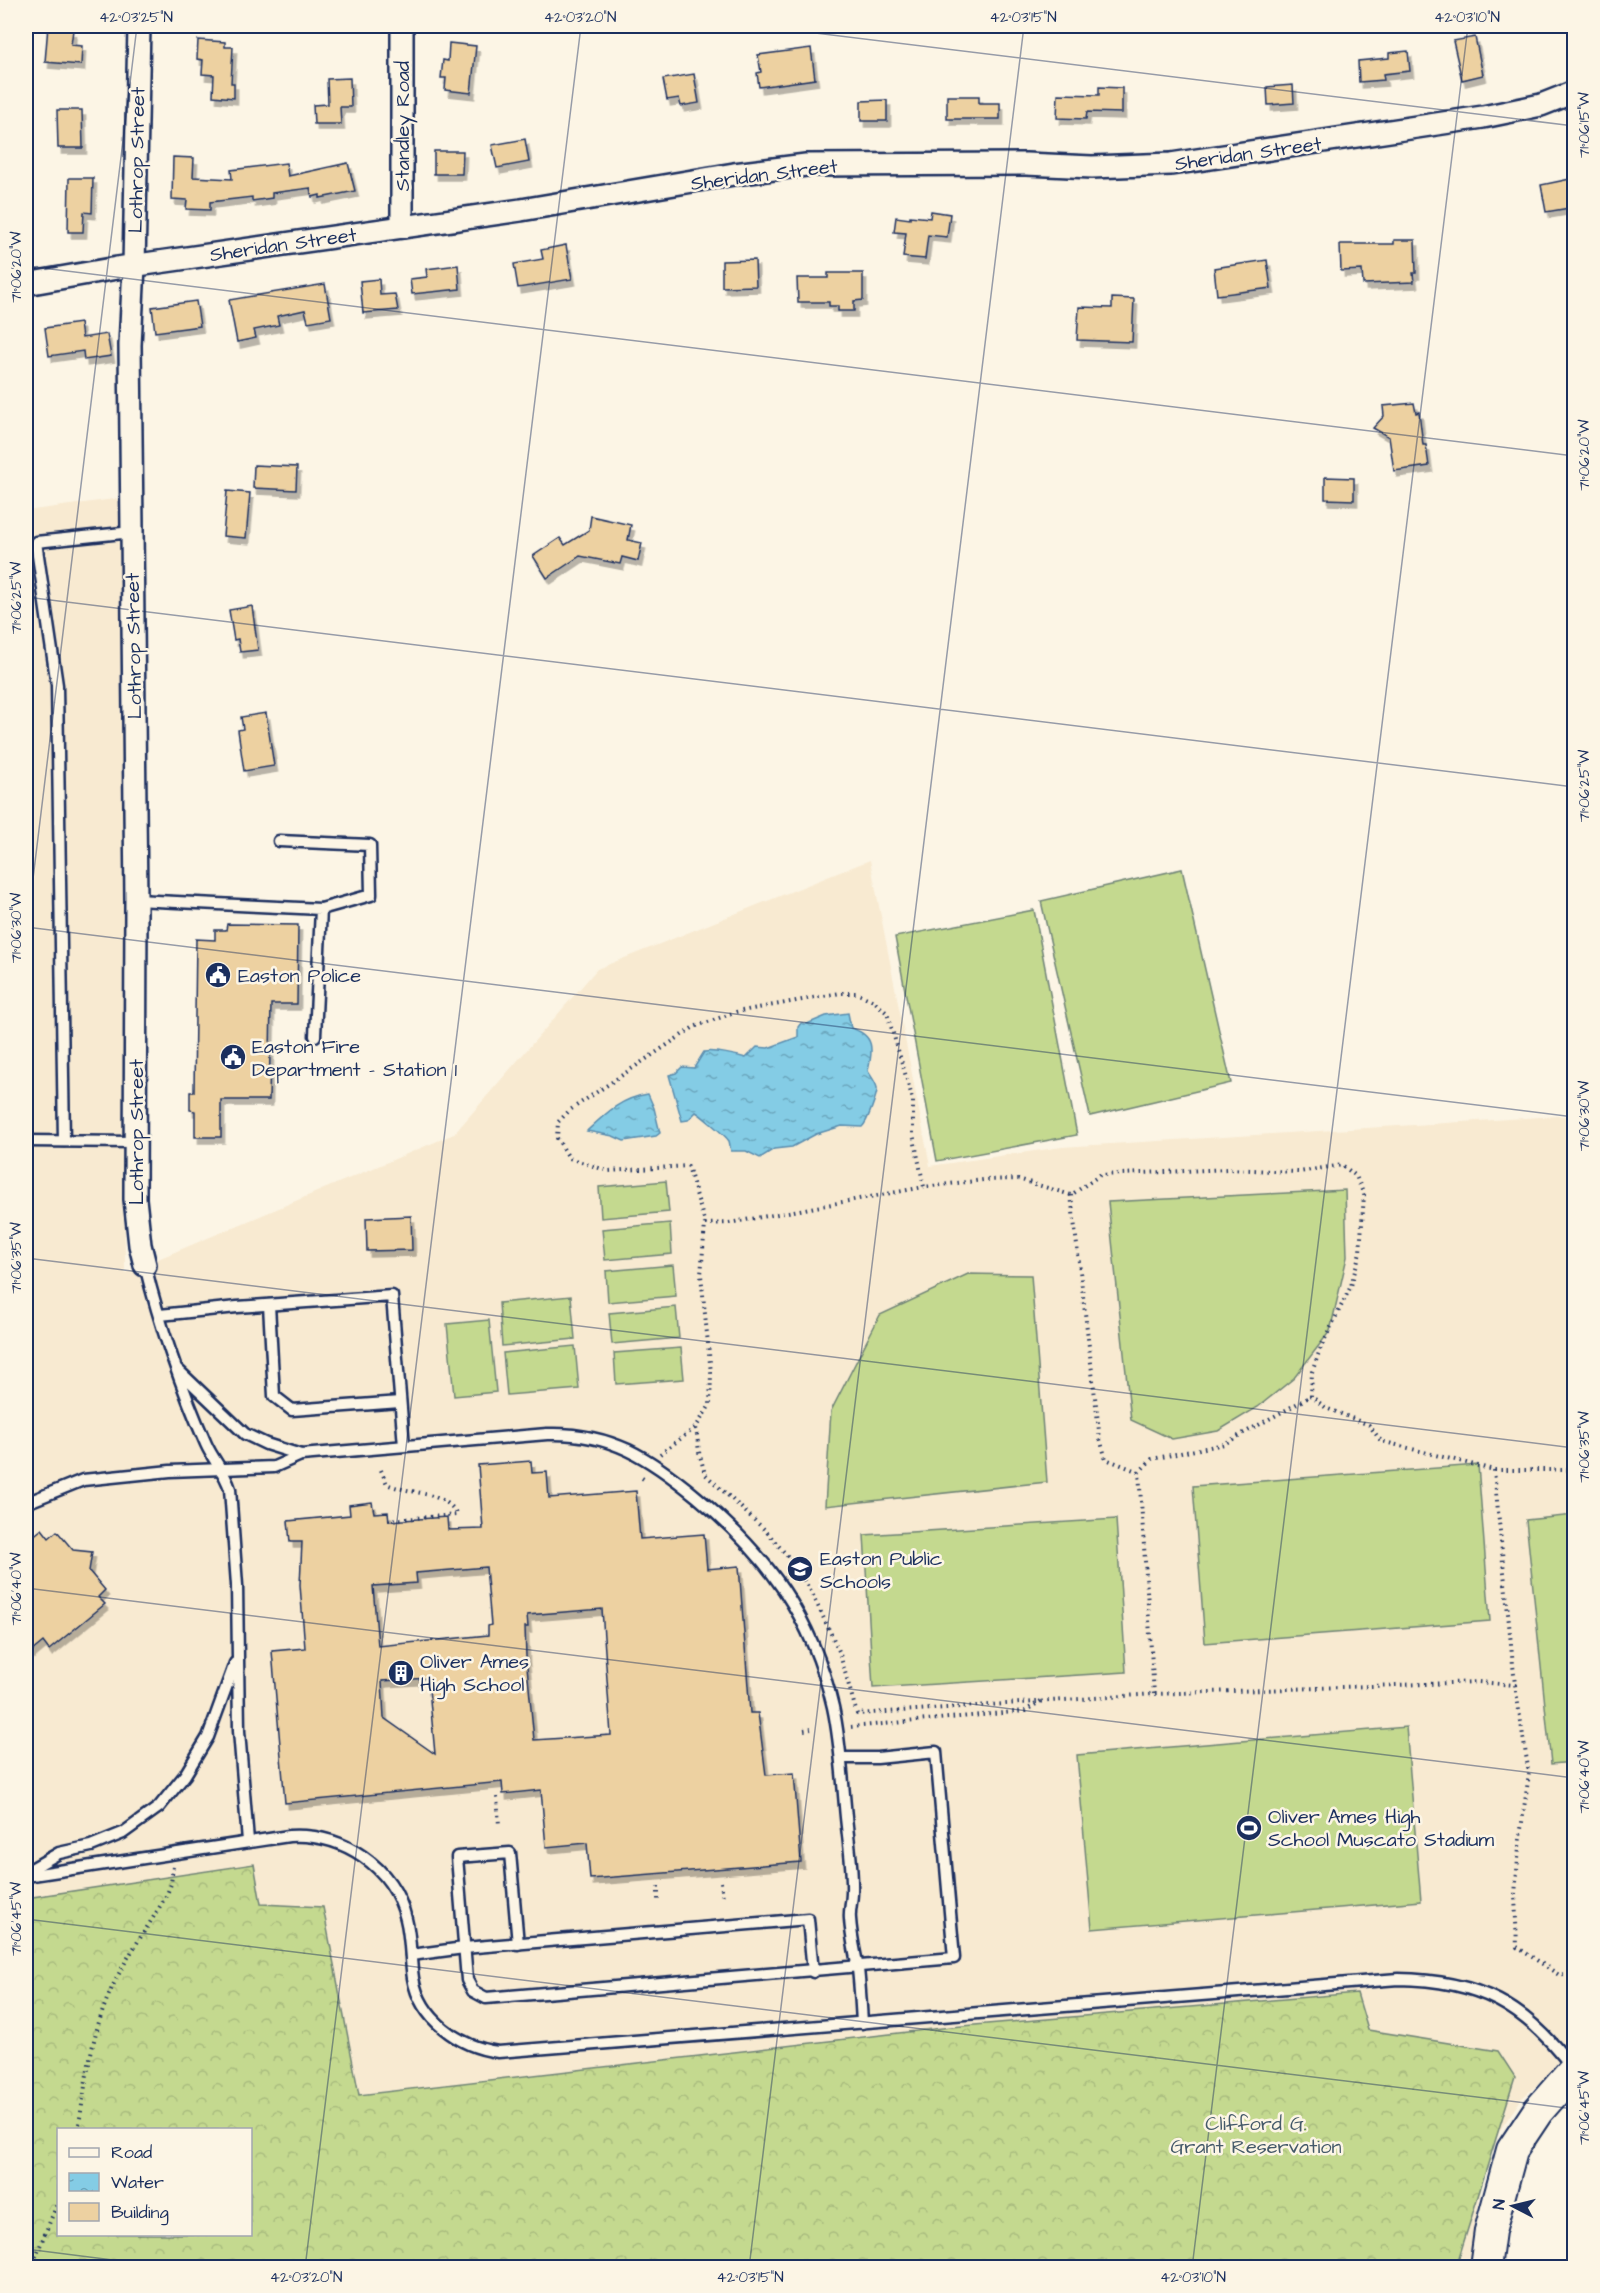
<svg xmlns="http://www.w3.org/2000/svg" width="1600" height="2293" viewBox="0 0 1600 2293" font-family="'Architects Daughter',sans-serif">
<defs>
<pattern id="forest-crowns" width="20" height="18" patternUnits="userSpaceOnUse" patternTransform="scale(1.5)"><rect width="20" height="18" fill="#c4d98f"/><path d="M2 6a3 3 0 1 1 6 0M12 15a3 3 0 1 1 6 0" fill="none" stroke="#a8bb7e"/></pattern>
<pattern id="water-ripples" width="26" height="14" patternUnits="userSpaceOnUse" patternTransform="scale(1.5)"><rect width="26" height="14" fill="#84cce5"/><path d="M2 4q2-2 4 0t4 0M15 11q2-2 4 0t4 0" fill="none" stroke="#6ba6bd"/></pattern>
<filter id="shadow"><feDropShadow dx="3.5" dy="6" stdDeviation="0" flood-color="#0004"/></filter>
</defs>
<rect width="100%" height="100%" fill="#fcf5e5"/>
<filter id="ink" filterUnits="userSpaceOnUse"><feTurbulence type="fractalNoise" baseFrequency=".0167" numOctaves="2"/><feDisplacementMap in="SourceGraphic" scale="12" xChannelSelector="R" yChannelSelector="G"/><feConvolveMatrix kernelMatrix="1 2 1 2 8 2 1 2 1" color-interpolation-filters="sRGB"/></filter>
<g filter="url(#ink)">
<polygon fill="#f8ead1" points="121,498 125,1273 454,1134 597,969 870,860 930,1166 1062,1147 1574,1115 1574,2053 1522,2098 1500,2130 1483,2178 1468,2267 1434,2267 951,2027 294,2102 254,1864 26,1898 26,511"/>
<path fill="url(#forest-crowns)" stroke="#708476" stroke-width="1.5" fill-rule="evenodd" d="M254,1864L261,1904L323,1907L359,2095L951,2027L1357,1993L1368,2030L1498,2051L1515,2077L1456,2267H26V1898ZM58,2130H250V2234H58Z"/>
<g fill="#c4d98f" stroke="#708476" stroke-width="1.5">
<polygon points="1182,869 1231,1083 1090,1116 1041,901"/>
<polygon points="1034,910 1077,1135 937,1161 895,937"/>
<polygon points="666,1181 669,1212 601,1218 599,1187"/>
<polygon points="1345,1190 1347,1257 1330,1331 1294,1378 1258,1407 1218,1431 1172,1439 1131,1420 1108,1202"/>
<polygon points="670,1223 672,1254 605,1260 602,1229"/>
<polygon points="673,1265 676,1296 608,1302 606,1271"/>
<polygon points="968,1274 1031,1275 1047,1482 825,1506 831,1411 880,1315"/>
<polygon points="571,1296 575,1339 502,1346 499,1303"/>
<polygon points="676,1307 679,1338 612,1344 609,1313"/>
<polygon points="489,1320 496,1392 454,1396 447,1324"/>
<polygon points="575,1346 579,1389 507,1395 503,1353"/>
<polygon points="681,1348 684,1379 616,1384 614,1353"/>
<polygon points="1478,1465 1490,1621 1205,1643 1193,1486"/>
<polygon points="1574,1515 1574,1762 1551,1764 1526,1520"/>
<polygon points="1116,1519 1126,1672 873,1688 864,1535"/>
<polygon points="1406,1727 1421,1901 1092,1929 1077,1755"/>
</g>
<g fill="url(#water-ripples)" stroke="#5a8daf" stroke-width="1.5">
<path d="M848,1013L851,1028C875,1035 873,1050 868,1071C870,1075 876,1082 877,1088C878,1093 867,1123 862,1127L842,1126L816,1134L792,1147L774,1149L760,1158L746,1151H731C730,1148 730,1144 729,1141C726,1136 701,1115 696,1112L688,1120L682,1121L669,1075L676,1073L682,1067L694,1068L704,1052C713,1050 736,1055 746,1058L757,1047L768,1048L798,1037V1027L801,1023L807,1024L826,1016Z"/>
<path d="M648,1094L654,1108L660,1133L656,1136L624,1141L613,1136L587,1131C606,1113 621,1098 648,1094Z"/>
</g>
<g fill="#edd1a1" stroke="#1b2f5e" stroke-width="1.5" fill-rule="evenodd" filter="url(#shadow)">
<polygon points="48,26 63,26 63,29 73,30 71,45 82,46 81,65 45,62"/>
<polygon points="1475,37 1483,75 1462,80 1453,41"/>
<polygon points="198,40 225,42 225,47 233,47 231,83 234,83 234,98 213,96 214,75 202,74 203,60 197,59"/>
<polygon points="449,43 476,46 471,93 445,90 446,78 441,78 443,60 448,61"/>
<polygon points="811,48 815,79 759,87 757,73 761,72 758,55"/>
<polygon points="1408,51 1410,71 1383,74 1384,80 1359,82 1358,61 1389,58 1389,53"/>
<polygon points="694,74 699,103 681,106 679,98 667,100 663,79"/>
<polygon points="350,78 351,107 340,107 341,124 314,124 313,105 328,104 327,79"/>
<polygon points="1293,85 1294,103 1268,105 1267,87"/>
<polygon points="1099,87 1122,88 1122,113 1087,112 1086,119 1057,118 1058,94 1099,95"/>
<polygon points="947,96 979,96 979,103 1000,103 1000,119 947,119"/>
<polygon points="887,100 887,121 861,121 861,101"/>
<polygon points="57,110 82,110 83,148 58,148"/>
<polygon points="525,139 529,162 497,168 492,145"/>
<polygon points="434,151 463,151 462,174 434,174"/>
<polygon points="173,157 194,158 193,177 232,179 231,170 286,163 288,176 348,163 355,191 320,198 320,195 312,197 310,188 272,193 272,198 252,201 252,197 210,202 210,210 186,209 187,200 172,199"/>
<polygon points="69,178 93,178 92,213 84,212 83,232 68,232"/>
<polygon points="1575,178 1575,207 1546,212 1541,185"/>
<polygon points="931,211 950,214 947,237 928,235 925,259 903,257 906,233 894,232 896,217 910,219 910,216 930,218"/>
<polygon points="1394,240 1415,240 1416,273 1413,273 1414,282 1363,284 1362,270 1341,271 1340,244 1394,244"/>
<polygon points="566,245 572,279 518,288 514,264 543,259 541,250"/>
<polygon points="755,260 756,286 722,287 722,261"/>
<polygon points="1267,260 1271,288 1217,295 1214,268"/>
<polygon points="458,265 460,289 412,294 410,279 427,277 426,269"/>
<polygon points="828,273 863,273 863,300 854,301 854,311 838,311 838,306 829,306 829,302 798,302 797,278 828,278"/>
<polygon points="379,279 380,295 395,294 398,310 363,313 360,281"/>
<polygon points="325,284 331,318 308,322 305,310 277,316 279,325 254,330 256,338 237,342 229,300"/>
<polygon points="1112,298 1134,299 1132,342 1077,340 1079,307 1112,308"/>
<polygon points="196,301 200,326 155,332 152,307"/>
<polygon points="80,323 82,338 107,334 111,356 84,360 83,351 49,356 45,328"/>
<polygon points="1414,403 1416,413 1419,412 1423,445 1426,445 1429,466 1394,471 1389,437 1373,428 1384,416 1383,406"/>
<polygon points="254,465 297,467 296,490 253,488"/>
<polygon points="1325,477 1354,478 1354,500 1325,499"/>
<polygon points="227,491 250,493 246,538 223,536"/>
<polygon points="591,516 631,525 628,540 642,543 638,561 622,557 620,564 580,556 547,578 533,556 560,538 565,545 589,530"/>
<polygon points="252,606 258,650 240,652 238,639 234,640 229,610"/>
<polygon points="266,713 274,766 244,771 238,730 243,729 241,717"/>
<polygon points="227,924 298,925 297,1004 271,1004 269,1100 221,1100 221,1137 195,1137 195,1111 190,1110 190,1092 194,1092 196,939 215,940 215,930 226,930"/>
<polygon points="411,1216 412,1250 367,1251 366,1218"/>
<path d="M531,1461L532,1473L547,1472L549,1498L636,1491L640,1539L704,1534L707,1569L739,1566L750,1713H758L766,1775L794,1773L801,1862L590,1879L587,1843L546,1847L541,1790L503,1794L502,1782L285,1803L272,1651L305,1648L300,1585L302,1542H290L288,1521L350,1515L349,1505L372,1502L374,1513L388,1512L389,1521L447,1517L448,1530L483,1529L478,1465ZM486,1567L491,1625L488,1626V1635L378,1646L373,1586L417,1583L416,1573ZM602,1609L611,1735L534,1740L526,1656L525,1627H528L527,1615ZM428,1678L435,1754L384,1718L382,1681Z"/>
<polygon points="42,1529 49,1538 57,1531 73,1550 92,1552 89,1571 105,1590 98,1597 105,1604 49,1650 43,1642 26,1656 26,1542"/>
</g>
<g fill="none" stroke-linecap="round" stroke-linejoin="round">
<g stroke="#1b2f5e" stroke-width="15">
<g id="lane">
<polyline points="279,841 370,845 371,895 321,909"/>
<polyline points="136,900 321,909 315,1036"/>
<polyline points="26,1141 135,1142"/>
<polyline points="64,1141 57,685 36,542 132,532"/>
<path d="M145,1265C159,1323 182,1390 206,1444C213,1460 225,1472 230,1489L237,1585L239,1731L248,1841"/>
<polyline points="269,1305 274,1396 292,1410 400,1402"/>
<polyline points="160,1315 237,1307 392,1296 404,1446"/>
<path d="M178,1370L245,1434L266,1444L301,1455L547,1434C611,1432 650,1458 697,1497C768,1556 812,1616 833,1707C840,1739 842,1773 845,1806C847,1834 853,1864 852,1892C852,1902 849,1910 850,1919C851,1936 855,1952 858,1969C860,1987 861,2005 862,2023"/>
<polyline points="26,1503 83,1480 170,1471 274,1467 301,1455"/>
<polyline points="26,1872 59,1853 91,1846 123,1833 159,1807 185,1775 208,1737 235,1663"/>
<path d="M26,1876L289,1836C342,1833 393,1865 406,1919C411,1938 410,1959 413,1978C420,2019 459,2047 498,2052L1398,1979C1479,1980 1526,2005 1574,2070"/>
<polyline points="518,1944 510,1853 457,1857 467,1980 473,1991 486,1998 954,1958 936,1752 877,1758 841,1758"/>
<polyline points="411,1955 464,1948 808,1919 813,1972"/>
</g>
</g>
<g stroke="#1b2f5e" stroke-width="26">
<g id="street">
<polyline points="139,26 134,266 130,345 136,900 135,1199 140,1245 145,1265"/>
<polyline points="402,227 402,26"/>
<polyline points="26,284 117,268 521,210 734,174 806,165 1026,164 1092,167 1171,164 1483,117 1541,105 1574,92"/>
</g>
</g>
<g stroke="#1b2f5e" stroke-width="34">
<polyline id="secondary" points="1485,2268 1490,2231 1512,2150 1538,2111 1574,2070"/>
</g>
<g stroke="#1b2f5e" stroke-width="4" stroke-dasharray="1.5 4.5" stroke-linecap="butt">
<polyline points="1071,1195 1100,1439 1106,1459 1139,1472"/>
<polyline points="705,1224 729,1223 924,1187"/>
<polyline points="660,1454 695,1428"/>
<path d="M381,1470L387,1484C408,1494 447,1491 457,1515L388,1520"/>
<polyline points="1494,1470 1515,1685"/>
<polyline points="1574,1470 1494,1470 1381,1441 1369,1425 1326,1408 1311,1396 1312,1372 1321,1347 1351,1286 1360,1252 1364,1195 1356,1176 1342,1165 1299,1172 1228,1169 1100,1175 1071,1195 1018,1179 983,1180 924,1187 913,1134 913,1100 887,1013 874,1001 856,993 840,993 736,1012 694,1027 570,1110 558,1122 557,1138 569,1158 608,1171 688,1166 705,1224 701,1275 711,1373 710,1405 696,1427 699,1452 705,1474 766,1531 790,1559 811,1591 839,1651 857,1714 1154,1694 1478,1682 1515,1685 1529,1774 1520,1836 1515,1894 1517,1947 1559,1975 1574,1972"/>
<polyline points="642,1478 645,1480"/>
<polyline points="1154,1694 1139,1472 1152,1459 1224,1444 1311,1396"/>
<polyline points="851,1727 1025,1711 1041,1701"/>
<polyline points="804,1730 811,1729"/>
<polyline points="497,1797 499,1825"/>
<polyline points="721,1882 723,1898"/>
<polyline points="658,1886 658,1903"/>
<path d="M78,2130C86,2082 91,2034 111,1990C126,1956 149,1927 167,1894L171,1884L173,1866"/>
<polyline points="31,2268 58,2202"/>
</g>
<use href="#lane" stroke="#fcf5e5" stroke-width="10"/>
<use href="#street" stroke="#fcf5e5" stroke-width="21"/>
<use href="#secondary" stroke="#fcf5e5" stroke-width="30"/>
</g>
</g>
<path fill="none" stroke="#1b2f5e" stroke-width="1.5" stroke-opacity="0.45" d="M758,26L1574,126M26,266L1574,456M26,597L1574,787M26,927L1574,1117M26,936L137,26M26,1258L1574,1448M26,1588L1574,1778M26,1919L1574,2109M26,2249L176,2268M305,2268L581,26M749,2268L1024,26M1192,2268L1468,26"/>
<defs>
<g id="civic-disc" transform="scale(1.35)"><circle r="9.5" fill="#1b2f5e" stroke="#fcf5e5"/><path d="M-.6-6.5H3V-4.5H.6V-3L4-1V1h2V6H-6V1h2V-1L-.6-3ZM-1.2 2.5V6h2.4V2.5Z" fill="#fff"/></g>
<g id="school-disc" transform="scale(1.35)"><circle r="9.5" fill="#1b2f5e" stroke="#fcf5e5"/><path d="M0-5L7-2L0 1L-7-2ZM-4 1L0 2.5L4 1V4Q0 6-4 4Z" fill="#fff"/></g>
<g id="building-disc" transform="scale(1.35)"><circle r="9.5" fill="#1b2f5e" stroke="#fcf5e5"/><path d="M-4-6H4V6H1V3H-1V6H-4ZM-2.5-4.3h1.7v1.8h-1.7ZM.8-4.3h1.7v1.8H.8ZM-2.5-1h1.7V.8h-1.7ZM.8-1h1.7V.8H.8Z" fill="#fff"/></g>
<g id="stadium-disc" transform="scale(1.35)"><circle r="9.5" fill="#1b2f5e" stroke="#fcf5e5"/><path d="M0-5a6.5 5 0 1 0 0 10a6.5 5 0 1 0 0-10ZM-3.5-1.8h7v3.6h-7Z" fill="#fff"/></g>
</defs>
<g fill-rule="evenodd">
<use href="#civic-disc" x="218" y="975"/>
<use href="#civic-disc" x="233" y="1057"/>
<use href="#school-disc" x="800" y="1569"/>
<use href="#building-disc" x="401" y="1673"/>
<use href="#stadium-disc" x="1249" y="1828"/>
</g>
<g text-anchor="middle" stroke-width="5" stroke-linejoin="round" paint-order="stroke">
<g font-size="20" fill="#1b2f5e" stroke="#fcf5e5">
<text transform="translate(402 126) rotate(-90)" y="7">Standley Road</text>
<text transform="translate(1248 153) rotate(-8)" y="7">Sheridan Street</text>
<text transform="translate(136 160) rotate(-89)" y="7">Lothrop Street</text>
<text transform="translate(764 174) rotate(-7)" y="7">Sheridan Street</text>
<text transform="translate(283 244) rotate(-8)" y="7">Sheridan Street</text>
<text transform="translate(133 646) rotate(-91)" y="7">Lothrop Street</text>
<text transform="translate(136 1132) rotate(-90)" y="7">Lothrop Street</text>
</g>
<g font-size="20" fill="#1b2f5e" stroke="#fcf5e5" text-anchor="start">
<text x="238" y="982">Easton Police</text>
<text x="252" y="1053">Easton Fire<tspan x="252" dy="23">Department - Station 1</tspan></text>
<text x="820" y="1565">Easton Public<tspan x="820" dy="23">Schools</tspan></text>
<text x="420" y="1668">Oliver Ames<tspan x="420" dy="23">High School</tspan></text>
<text x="1268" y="1823">Oliver Ames High<tspan x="1268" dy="23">School Muscato Stadium</tspan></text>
</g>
<g font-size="20" fill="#455a6a" stroke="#fcf5e5">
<text x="1256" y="2130">Clifford G.<tspan x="1256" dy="23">Grant Reservation</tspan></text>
</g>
</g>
<rect width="1600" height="2293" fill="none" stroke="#fcf5e5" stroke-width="66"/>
<rect x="57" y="2128" width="195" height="108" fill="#fcf5e5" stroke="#a2a6af" stroke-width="1.5"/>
<rect x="69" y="2148" width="30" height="9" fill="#fcf5e5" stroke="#a2a6af" stroke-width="1.5"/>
<text x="111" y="2158" font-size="18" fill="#1b2f5e">Road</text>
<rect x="69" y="2173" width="30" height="18" fill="url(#water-ripples)" stroke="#a2a6af" stroke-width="1.5"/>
<text x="111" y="2188" font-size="18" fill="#1b2f5e">Water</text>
<rect x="69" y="2203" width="30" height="18" fill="#edd1a1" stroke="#a2a6af" stroke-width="1.5"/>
<text x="111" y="2218" font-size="18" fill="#1b2f5e">Building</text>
<g transform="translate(1513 2206) rotate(277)" stroke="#fcf5e5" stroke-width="4.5" paint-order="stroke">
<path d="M0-4.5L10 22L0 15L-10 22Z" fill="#1b2f5e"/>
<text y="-9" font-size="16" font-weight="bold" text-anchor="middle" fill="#1b2f5e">N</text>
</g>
<rect x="33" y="33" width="1534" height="2227" fill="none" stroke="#1b2f5e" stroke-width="2"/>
<g font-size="15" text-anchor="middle" fill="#1b2f5e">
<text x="136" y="22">42°03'25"N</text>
<text x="580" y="22">42°03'20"N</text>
<text x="1023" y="22">42°03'15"N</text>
<text x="1467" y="22">42°03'10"N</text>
<text transform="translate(1584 125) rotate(-90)" y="5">71°06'15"W</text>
<text transform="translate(16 267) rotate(-90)" y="5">71°06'20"W</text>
<text transform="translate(1584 455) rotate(-90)" y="5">71°06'20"W</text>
<text transform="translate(16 598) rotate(-90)" y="5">71°06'25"W</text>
<text transform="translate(1584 786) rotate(-90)" y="5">71°06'25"W</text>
<text transform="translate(16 928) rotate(-90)" y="5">71°06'30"W</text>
<text transform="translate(1584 1116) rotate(-90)" y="5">71°06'30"W</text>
<text transform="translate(16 1258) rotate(-90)" y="5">71°06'35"W</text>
<text transform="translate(1584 1447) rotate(-90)" y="5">71°06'35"W</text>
<text transform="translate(16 1589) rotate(-90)" y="5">71°06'40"W</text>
<text transform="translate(1584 1777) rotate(-90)" y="5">71°06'40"W</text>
<text transform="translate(16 1919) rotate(-90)" y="5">71°06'45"W</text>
<text transform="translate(1584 2108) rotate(-90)" y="5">71°06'45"W</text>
<text x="306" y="2282">42°03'20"N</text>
<text x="750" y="2282">42°03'15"N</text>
<text x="1193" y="2282">42°03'10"N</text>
</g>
</svg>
